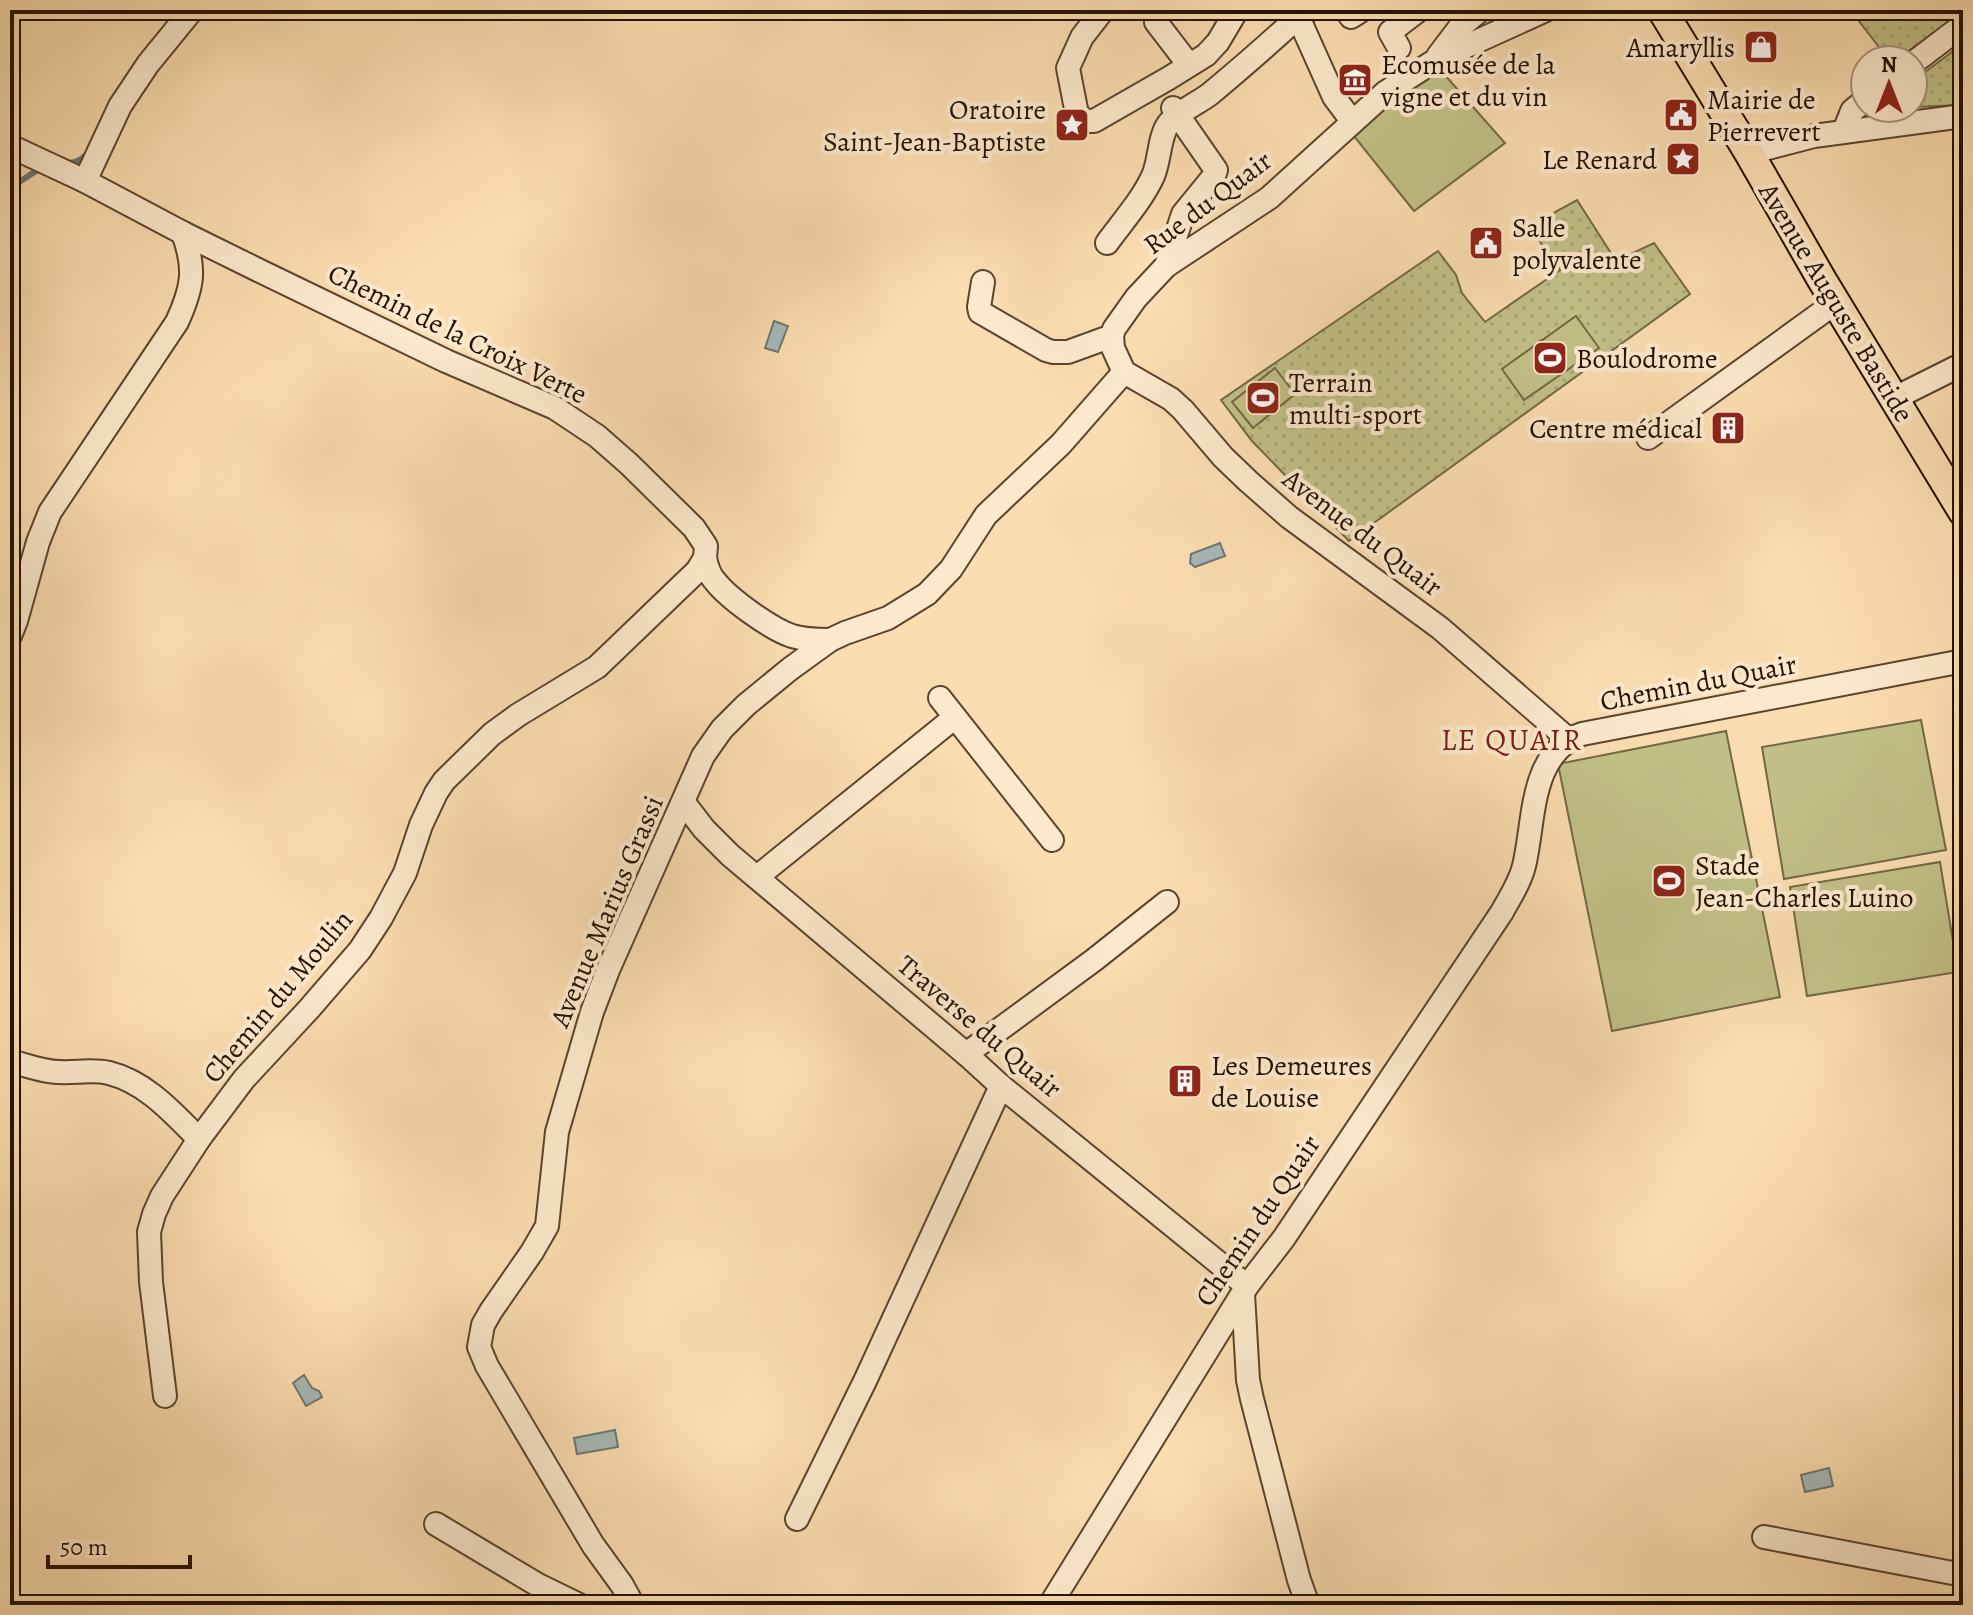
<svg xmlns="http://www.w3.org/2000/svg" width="1973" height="1615" viewBox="0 0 1973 1615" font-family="Alegreya,serif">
<defs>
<pattern id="grass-dots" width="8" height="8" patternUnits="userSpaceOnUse" patternTransform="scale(2)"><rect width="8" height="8" fill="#c2c088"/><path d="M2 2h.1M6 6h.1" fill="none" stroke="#a6a474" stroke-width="1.8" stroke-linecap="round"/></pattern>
</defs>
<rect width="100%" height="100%" fill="#faddb0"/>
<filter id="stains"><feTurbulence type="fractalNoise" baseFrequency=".0025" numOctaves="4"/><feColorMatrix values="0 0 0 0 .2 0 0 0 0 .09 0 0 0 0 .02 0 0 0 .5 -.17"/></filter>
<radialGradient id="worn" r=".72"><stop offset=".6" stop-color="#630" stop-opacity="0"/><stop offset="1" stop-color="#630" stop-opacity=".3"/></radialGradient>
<g fill="url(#grass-dots)" stroke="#726944" stroke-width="2">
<polygon points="1863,10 1963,10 1963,12 1896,60 1889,60 1855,16"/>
<polygon points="1960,46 1963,69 1963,105 1913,107 1913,81"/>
<polygon points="1577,200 1616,261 1654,243 1690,294 1349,541 1252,441 1221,400 1438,251 1456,275 1462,293 1485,322 1560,270 1533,232 1555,212"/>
</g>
<g fill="#c2c088" stroke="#726944" stroke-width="2">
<polygon points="1436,65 1505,143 1414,211 1353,135"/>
<polygon points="1576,316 1599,348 1524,400 1502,369"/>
<polygon points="1275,368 1295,394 1253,428 1232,402"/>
<polygon points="1921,720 1946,850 1784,879 1762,747"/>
<polygon points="1726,731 1780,997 1612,1031 1558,764"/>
<polygon points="1940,862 1958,972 1807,996 1790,887"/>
</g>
<g fill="#a5b8b8" stroke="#71766f" stroke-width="2">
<polygon points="774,321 788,326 778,352 765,348"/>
<polygon points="1220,543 1225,556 1195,567 1190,563 1191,554"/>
<polygon points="304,1375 312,1388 319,1391 322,1397 306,1406 293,1383"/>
<polygon points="615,1430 618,1447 577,1454 574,1438"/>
<polygon points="1829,1468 1833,1486 1805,1492 1801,1475"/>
</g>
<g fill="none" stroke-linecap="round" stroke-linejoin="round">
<g stroke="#71766f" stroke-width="6">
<path d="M64,162C75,165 82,159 89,152"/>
<polyline points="10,188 39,169"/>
</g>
<g stroke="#59452d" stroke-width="26">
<g id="minor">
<polyline points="1103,10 1082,37 1068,68 1077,114 1086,121 1094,121 1169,78 1206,55 1218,42 1237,10"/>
<polyline points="1295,10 1334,97 1352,121"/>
<polyline points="1346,10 1351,17 1362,10"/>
<polyline points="1546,10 1436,60 1386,92 1269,198 1166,266 1136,298 1114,329 1112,336 1113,348 1124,372 1171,399 1183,410 1223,457 1248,481 1289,517 1440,628 1568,739"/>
<polyline points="1156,22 1189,65"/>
<polyline points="1399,48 1390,32 1419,10"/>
<polyline points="1438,56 1460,27 1480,10"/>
<polyline points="1913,63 1963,25"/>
<polyline points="1844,131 1852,111 1865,100"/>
<polyline points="10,146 85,181 183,233 258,270 446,361 555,408 597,436 629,464 694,528 706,546 705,558 697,571 597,667 518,715 492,734 444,781 436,793 421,825 405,873 381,918 360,950 309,1009 244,1079 199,1139 162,1196 154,1214 149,1232 151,1282 165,1396"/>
<polyline points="1749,153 1814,136 1963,116"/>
<polyline points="85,181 120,106 148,64 192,10"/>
<path d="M1107,243C1123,221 1142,200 1153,176C1160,161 1159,135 1169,123C1180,110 1197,104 1210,94C1240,69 1270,43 1299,16L1309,10"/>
<polyline points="1166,266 1183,214 1214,176 1216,170 1173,108"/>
<polyline points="983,282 979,307 980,312 1046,350 1053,352 1068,352 1112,336"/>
<polyline points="1893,399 1963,364"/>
<polyline points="1648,438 1835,303"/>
<path d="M705,558C707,567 709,575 715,581C729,599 771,629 792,636C805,640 817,640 830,640"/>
<path d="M10,636L16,621L38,542L50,512L177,322C193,287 196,269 183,233"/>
<polyline points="940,698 1052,840"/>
<polyline points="684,803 704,829 730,855 966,1054 1001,1086 1247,1286"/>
<polyline points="757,877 954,718"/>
<polyline points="966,1054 1094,960 1167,902"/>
<path d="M10,1061C26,1065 43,1072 59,1072C76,1073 92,1069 109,1073C146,1082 173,1113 199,1139"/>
<polyline points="1243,1294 1248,1380 1252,1399 1299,1580 1308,1605"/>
<polyline points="797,1519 865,1381 1001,1086"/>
<polyline points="436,1524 538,1585 579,1605"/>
<polyline points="1764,1537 1963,1575"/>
<polyline points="633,1605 622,1585 593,1545 487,1366 479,1347 483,1325 491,1311 532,1252 547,1226 557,1132 592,1012 608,970 703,756 722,729 746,705 790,669 830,640 845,633 888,618 927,594 951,569 986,515 1061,444 1124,372"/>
<path d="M1050,1605L1247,1286L1284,1238L1502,912C1510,897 1520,883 1524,866C1535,821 1529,753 1582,734L1963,661"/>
</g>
</g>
<g stroke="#231201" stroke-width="32">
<polyline id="major" points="1662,10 1749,153 1822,280 1963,512"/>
</g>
<use href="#minor" stroke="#fce9cc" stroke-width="22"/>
<use href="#major" stroke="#faddb0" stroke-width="28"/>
</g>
<defs>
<g id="shop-square" transform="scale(1.8)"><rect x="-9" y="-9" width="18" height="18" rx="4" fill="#8f2418" stroke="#fce9cc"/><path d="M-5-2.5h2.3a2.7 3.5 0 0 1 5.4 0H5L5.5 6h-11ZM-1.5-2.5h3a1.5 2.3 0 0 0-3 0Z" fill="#fff"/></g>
<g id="museum-square" transform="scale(1.8)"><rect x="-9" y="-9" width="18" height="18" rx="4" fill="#8f2418" stroke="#fce9cc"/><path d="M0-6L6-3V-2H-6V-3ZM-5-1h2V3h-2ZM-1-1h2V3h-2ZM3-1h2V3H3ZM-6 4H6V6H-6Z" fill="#fff"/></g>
<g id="civic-square" transform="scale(1.8)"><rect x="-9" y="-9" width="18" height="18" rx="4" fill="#8f2418" stroke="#fce9cc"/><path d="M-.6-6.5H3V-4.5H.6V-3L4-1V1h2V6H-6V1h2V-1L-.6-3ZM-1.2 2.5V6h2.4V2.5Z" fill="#fff"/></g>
<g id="sight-square" transform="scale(1.8)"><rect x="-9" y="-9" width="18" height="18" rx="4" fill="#8f2418" stroke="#fce9cc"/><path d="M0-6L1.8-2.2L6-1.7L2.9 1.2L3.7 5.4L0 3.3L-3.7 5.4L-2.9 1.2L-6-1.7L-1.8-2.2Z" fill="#fff"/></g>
<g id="stadium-square" transform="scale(1.8)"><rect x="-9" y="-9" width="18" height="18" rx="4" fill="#8f2418" stroke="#fce9cc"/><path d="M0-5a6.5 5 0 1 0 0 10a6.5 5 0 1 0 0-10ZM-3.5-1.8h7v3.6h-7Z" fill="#fff"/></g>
<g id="building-square" transform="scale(1.8)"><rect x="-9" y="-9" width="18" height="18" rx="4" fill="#8f2418" stroke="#fce9cc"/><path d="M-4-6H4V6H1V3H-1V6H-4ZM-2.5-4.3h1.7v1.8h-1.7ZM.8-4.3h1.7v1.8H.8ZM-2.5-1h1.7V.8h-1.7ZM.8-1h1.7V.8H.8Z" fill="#fff"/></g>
</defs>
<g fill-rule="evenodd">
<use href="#shop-square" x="1761" y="47"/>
<use href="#museum-square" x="1355" y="80"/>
<use href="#civic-square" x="1681" y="115"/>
<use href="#sight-square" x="1072" y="125"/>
<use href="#sight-square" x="1683" y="159"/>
<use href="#civic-square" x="1486" y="243"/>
<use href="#stadium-square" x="1550" y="358"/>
<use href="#stadium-square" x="1263" y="398"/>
<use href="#building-square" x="1728" y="428"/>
<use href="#stadium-square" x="1669" y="881"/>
<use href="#building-square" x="1185" y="1081"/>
</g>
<g text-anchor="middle" stroke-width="8" stroke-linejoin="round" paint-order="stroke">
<g font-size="28" fill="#231201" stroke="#fce9cc" text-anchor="start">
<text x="1735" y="57" text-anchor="end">Amaryllis</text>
<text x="1381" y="74">Ecomusée de la<tspan x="1381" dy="32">vigne et du vin</tspan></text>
<text x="1707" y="109">Mairie de<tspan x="1707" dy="32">Pierrevert</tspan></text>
<text x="1046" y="119" text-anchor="end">Oratoire<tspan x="1046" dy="32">Saint-Jean-Baptiste</tspan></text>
<text x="1657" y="169" text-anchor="end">Le Renard</text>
<text x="1512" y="237">Salle<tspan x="1512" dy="32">polyvalente</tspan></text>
<text x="1576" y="368">Boulodrome</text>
<text x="1289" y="392">Terrain<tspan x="1289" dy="32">multi-sport</tspan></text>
<text x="1702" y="438" text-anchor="end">Centre médical</text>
<text x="1695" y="875">Stade<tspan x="1695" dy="32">Jean-Charles Luino</tspan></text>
<text x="1211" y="1075">Les Demeures<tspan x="1211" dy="32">de Louise</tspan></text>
</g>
<g font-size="28" fill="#231201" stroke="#fce9cc">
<text transform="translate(1207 202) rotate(-37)" y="10">Rue du Quair</text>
<text transform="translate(1837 302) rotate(59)" y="10">Avenue Auguste Bastide</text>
<text transform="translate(458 333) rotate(26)" y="10">Chemin de la Croix Verte</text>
<text transform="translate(1363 532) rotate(37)" y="10">Avenue du Quair</text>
<text transform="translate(1698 682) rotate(-11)" y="10">Chemin du Quair</text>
<text transform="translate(606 911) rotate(-67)" y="10">Avenue Marius Grassi</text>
<text transform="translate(277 996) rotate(-50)" y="10">Chemin du Moulin</text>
<text transform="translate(980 1026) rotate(40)" y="10">Traverse du Quair</text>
<text transform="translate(1257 1220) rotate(-56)" y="10">Chemin du Quair</text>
</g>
<g font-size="30" letter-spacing="2" fill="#7a1f14" stroke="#fce9cc">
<text x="1512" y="750">LE QUAIR</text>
</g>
</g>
<rect width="1973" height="1615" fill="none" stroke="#faddb0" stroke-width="40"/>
<rect x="12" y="12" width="1949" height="1591" fill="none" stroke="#231201" stroke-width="4"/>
<rect x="20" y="20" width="1933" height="1575" fill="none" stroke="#231201" stroke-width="2"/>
<g transform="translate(1889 84)"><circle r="38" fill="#fce9cc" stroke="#a5937b" stroke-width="2"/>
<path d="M0-6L14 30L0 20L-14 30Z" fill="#8f2418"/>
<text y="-12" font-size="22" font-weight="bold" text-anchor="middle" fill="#231201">N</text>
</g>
<path d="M48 1555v12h142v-12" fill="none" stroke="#231201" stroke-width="4"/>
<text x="60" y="1555" font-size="24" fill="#231201" stroke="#fce9cc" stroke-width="6" paint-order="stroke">50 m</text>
<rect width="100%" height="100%" filter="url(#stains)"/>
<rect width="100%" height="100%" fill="url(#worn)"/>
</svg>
